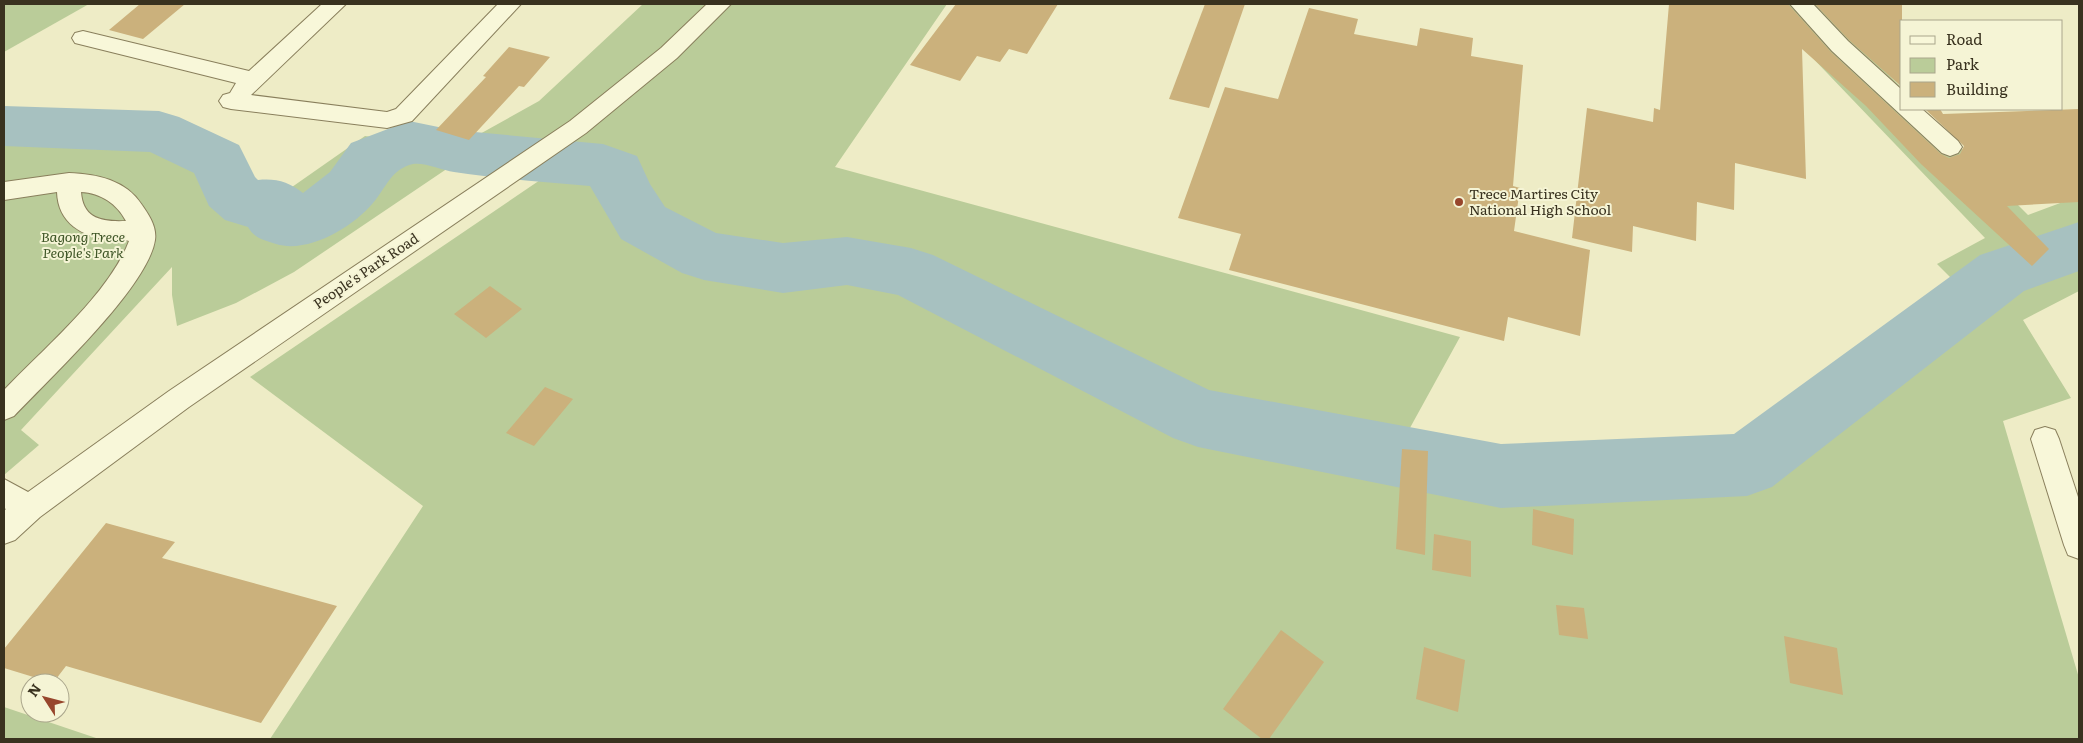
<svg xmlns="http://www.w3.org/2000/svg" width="2083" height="743" viewBox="0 0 2083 743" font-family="Literata,serif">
<rect width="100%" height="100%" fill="#eeecc6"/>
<g fill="#bacc99">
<polygon points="4,4 89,4 4,52"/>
<polygon points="643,4 947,4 835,167 1460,337 1400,446 1209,408 920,264 833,251 768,257 718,248 670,227 632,182 615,155 457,162 294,272 236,303 177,326 172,295 172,267 21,430 39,445 4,475 4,126 159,132 218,160 230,190 247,204 272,201 365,136 403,141 469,140 539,101"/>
<polygon points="1761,4 1818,4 1902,88 1902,109 1922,109 2028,215 2079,196 2079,291 2023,320 2071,398 2003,421 2079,678 2079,739 270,739 423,506 250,377 546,176 598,170 612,173 618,191 638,227 701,259 777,273 848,267 906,279 1193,426 1499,486 1754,471 1976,303 1937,264 1985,238"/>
<polygon points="4,707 99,739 4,739"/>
</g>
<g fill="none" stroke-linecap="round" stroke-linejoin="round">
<path fill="#a7c1c0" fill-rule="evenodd" d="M4,106L159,111L179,117L239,145L255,177L258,180C276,178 289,182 303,193L330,172L351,143L409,121L453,130L603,144L637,156L650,184L665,207L716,233L783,243L847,237L911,248L933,255L1209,390L1501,444L1734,434L1980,255L2079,222V271L2024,291L1772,487L1747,496L1501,508L1198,447L1173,438L898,295L847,285L783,293L704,280L682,273L621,239L590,186C545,182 499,179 454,172C442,170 424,162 413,164C391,169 386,188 373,203C353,227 308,254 276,244C264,240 254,238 248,227L225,220L209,206L194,173L150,152L4,146Z"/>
</g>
<g fill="#cbb17c">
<polygon points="140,4 185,4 143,39 109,30"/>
<polygon points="956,4 1058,4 1027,54 1009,49 1000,62 977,56 960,81 910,65"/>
<polygon points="1205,4 1245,4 1209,108 1169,99"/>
<polygon points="1669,4 1788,4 1831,52 1941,154 1949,158 1960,154 1964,146 1925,109 1940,109 1943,114 2079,109 2079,202 2007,206 2049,249 2032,266 1921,164 1866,106 1802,49 1806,179 1735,163 1734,210 1697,202 1696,241 1633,226 1632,252 1572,238 1587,108 1653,122 1654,108 1660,110"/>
<polygon points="1815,4 1902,4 1902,87 1849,40"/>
<polygon points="1309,8 1358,19 1354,34 1417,46 1420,28 1473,38 1471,56 1523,65 1513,186 1520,188 1514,231 1590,250 1580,336 1508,317 1504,341 1229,270 1241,234 1178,218 1225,87 1278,99"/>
<polygon points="509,47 550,57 524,87 519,86 469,140 436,130 486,77 483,76"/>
<polygon points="490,286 522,309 486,338 454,314"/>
<polygon points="545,387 573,399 534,446 506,433"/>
<polygon points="1402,449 1428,451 1425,555 1396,549"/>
<polygon points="1533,509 1574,519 1573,555 1532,545"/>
<polygon points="106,523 175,542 162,558 337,606 261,723 66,666 53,683 4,668 4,649"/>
<polygon points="1434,534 1471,541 1471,577 1432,570"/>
<polygon points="1556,605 1584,608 1588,639 1559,635"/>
<polygon points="1281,630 1324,662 1269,739 1262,739 1223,709"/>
<polygon points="1784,636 1837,648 1843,695 1790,683"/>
<polygon points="1424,647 1465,660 1458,712 1416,699"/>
</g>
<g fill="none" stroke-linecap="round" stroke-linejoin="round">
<g stroke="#897f5c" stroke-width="2">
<g id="minor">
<polygon points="322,4 346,4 251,95 387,112 396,109 498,4 521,4 412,121 387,128 231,109 223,107 219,101 223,95 230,93 236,83 75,43 72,38 75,33 83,31 249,71"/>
<polygon points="707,4 731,4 677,58 586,133 189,407 40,517 15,540 4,544 4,511 6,509 4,508 4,479 28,492 169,391 570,121 661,48"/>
<polygon points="1790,4 1813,4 1848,41 1902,90 1902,109 1922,109 1958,141 1962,147 1958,153 1950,156 1942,153 1832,51"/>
<path d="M69,173C97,174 126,180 142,205C149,215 157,227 155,240C148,287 49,379 14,416L4,420V390C44,348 109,294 129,241C125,239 117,240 111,240C82,237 58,223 57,192L4,200V182ZM81,192C101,193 117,204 126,221C102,222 83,219 81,192Z"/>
<polygon points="2045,427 2055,430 2059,439 2079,500 2079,559 2068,555 2064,545 2031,439 2035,430"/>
</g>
</g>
<use href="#minor" fill="#f8f7d9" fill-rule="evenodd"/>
</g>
<circle fill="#97462c" stroke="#f5f4d5" stroke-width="2" cx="1459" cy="202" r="5"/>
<g text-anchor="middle" stroke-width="4" stroke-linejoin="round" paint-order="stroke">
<g font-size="14" fill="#39321f" stroke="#f5f4d5" text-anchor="start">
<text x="1469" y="199">Trece Martires City<tspan x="1469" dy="16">National High School</tspan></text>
</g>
<g font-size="14" font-style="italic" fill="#3e5526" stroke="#f5f4d5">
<text x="83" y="242">Bagong Trece<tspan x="83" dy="16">People's Park</tspan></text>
</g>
<g font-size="14" fill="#39321f" stroke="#f5f4d5">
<text transform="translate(366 271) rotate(-34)" y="5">People's Park Road</text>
</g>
</g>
<rect width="2083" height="743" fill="none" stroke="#39321f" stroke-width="10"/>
<rect x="1900" y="20" width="162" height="90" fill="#f5f4d5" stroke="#aaa68c"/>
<rect x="1910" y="36" width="25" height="8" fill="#f8f7d9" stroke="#aaa68c"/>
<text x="1946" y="45" font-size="15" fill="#39321f">Road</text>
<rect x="1910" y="58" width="25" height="15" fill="#bacc99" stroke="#aaa68c"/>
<text x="1946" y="70" font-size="15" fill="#39321f">Park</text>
<rect x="1910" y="82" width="25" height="15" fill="#cbb17c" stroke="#aaa68c"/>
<text x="1946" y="95" font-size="15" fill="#39321f">Building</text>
<g transform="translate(45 698) rotate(306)"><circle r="24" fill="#f5f4d5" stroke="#aaa68c"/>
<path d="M0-4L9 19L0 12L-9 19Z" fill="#97462c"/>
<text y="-8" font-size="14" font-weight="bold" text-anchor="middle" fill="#39321f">N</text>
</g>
</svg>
